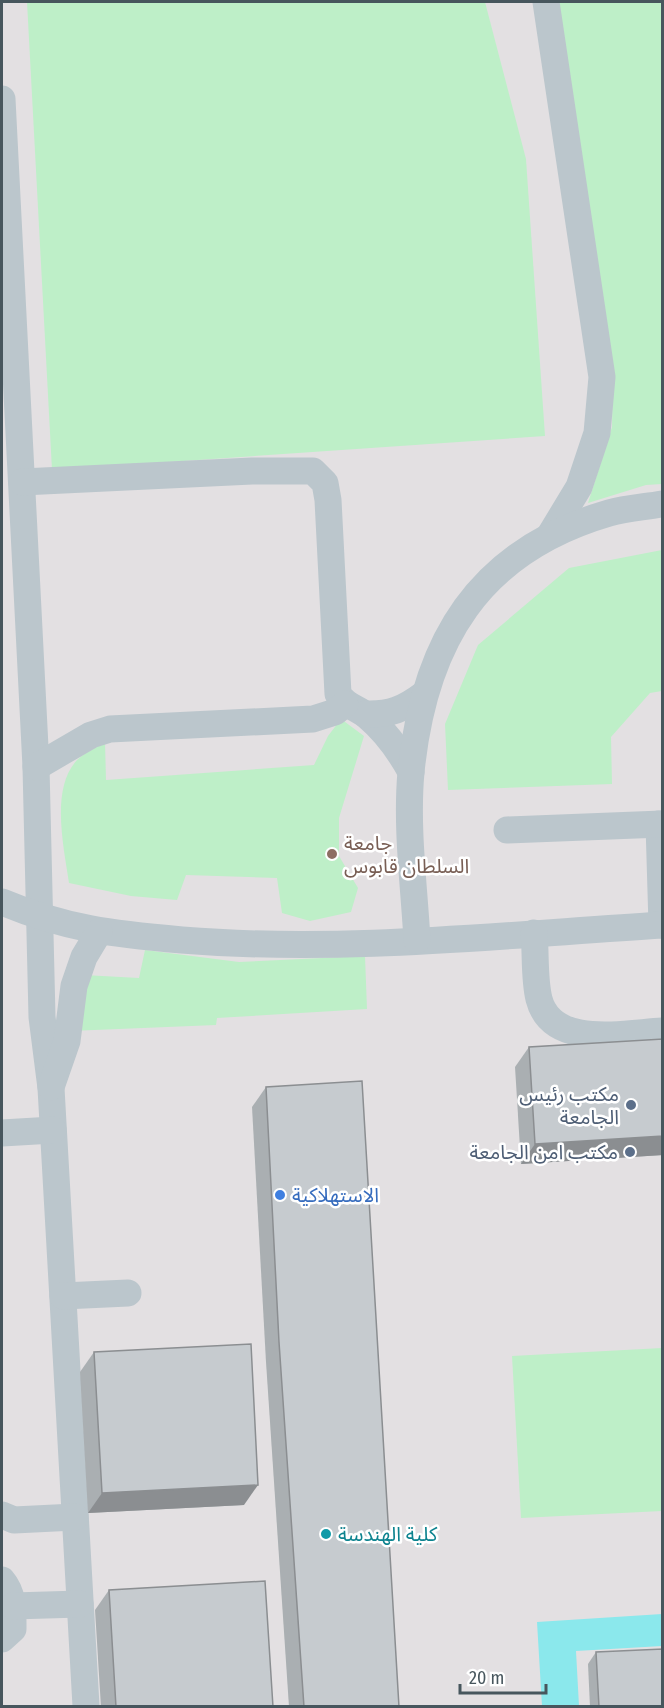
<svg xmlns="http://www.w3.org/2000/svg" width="664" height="1708" viewBox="0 0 664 1708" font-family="'Fira Sans Condensed','Noto Sans Arabic',sans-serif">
<rect width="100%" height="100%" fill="#f2efef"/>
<rect fill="#e3e0e2" x="2" y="2" width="660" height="1704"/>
<g fill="#beefc8">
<polygon points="27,2 485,2 526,159 545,436 52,470"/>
<polygon points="559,2 662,2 662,484 646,485 588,503 612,427 613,364"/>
<polygon points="662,550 662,691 650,693 611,737 612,784 448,790 445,724 478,645 569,568"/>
<path d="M341,719L364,736L339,818V856L358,888L351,912L310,921L282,913L277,878L186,875L177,900L131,896L69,883C64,848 50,789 77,760C84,753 96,748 105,742L106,780L314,765L328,736Z"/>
<polygon points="145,950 239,962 365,956 367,1009 217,1018 216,1025 70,1031 84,975 139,978"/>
<polygon points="662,1348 662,1511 521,1518 512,1356"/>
</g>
<polygon fill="#8be8ec" points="662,1614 662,1646 576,1651 579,1706 542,1706 537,1622"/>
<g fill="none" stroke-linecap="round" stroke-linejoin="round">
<g stroke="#bbc6cc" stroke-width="27">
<polyline points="546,2 602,377 597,433 579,487 550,535"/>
<polyline points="2,99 36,767 42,1017 51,1088 86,1706"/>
<path d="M22,482L252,471H313L325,483L328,500L338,694C346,707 357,707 367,716C386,732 399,750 411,772"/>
<path d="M365,714C390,715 404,709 424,694"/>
<polyline points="36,767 91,735 110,729 313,719 335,712 345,704"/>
<polyline points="659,824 662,925"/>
<polyline points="507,830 662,824"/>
<path d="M2,902C66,929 114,934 182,940C342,953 503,935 662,925"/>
<path d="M534,933C536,954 534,979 539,999C552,1049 624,1033 662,1031"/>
<path d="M417,940C414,885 406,827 411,772C424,642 478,551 609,513C626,508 645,507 662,504"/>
<polyline points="51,1087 67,1041 74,986 84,957 99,932"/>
<polyline points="2,1133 53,1130"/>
<polyline points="63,1296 128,1293"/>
<polyline points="2,1515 14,1520 75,1517"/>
<path d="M2,1580C14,1594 13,1611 13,1629L2,1639"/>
<polyline points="13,1606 80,1604"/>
</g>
</g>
<g fill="#aaafb2">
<polygon points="663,1039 663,1155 521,1164 515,1067 529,1047"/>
<polygon points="266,1087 399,1707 289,1707 266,1362 252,1107"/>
<polygon points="94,1352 244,1505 88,1513 80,1372"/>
<polygon points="109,1590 273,1707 101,1707 95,1610"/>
<polygon points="596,1652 663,1707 590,1707 588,1664"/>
</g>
<g fill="#8b8e91">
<polygon points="663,1136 663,1155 521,1164 535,1144"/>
<polygon points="258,1485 244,1505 88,1513 102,1493"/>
</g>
<g fill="#c6cbcf" stroke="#8b8e91" stroke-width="1.5">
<polygon points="663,1039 663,1136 535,1144 529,1047"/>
<polygon points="362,1081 399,1707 304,1707 279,1342 266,1087"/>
<polygon points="251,1344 258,1485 102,1493 94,1352"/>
<polygon points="265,1581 273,1707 116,1707 109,1590"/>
<polygon points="663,1649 663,1707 599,1707 596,1652"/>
</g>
<circle fill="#8d6e63" stroke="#fff" stroke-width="2" cx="332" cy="854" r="6"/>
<g fill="#5c6f8a" stroke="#fff" stroke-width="2">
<circle cx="631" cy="1105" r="6"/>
<circle cx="630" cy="1152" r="6"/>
</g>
<circle fill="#3f7fe0" stroke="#fff" stroke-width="2" cx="280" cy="1195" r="6"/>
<circle fill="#0f9aa8" stroke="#fff" stroke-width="2" cx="326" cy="1534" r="6"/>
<g text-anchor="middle" stroke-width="5" stroke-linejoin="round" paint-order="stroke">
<g font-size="20" fill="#785e54" stroke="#fff" text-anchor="start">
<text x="344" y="850">جامعة<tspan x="344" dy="23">السلطان قابوس</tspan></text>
</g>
<g font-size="20" fill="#4e5e75" stroke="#fff" text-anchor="end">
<text x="619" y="1101">مكتب رئيس<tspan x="619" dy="23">الجامعة</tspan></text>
<text x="618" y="1159">مكتب امن الجامعة</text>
</g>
<g font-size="20" fill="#366cbe" stroke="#fff" text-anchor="start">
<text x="292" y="1202">الاستهلاكية</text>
</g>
<g font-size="20" fill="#0d838f" stroke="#fff" text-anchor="start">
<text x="338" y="1541">كلية الهندسة</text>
</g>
</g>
<rect width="664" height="1708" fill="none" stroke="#47565d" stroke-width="6"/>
<path d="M460 1684v9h86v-9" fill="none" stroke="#47565d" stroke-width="3"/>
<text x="469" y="1684" font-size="18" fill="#47565d" stroke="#ffffff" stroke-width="4.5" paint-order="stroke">20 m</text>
</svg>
